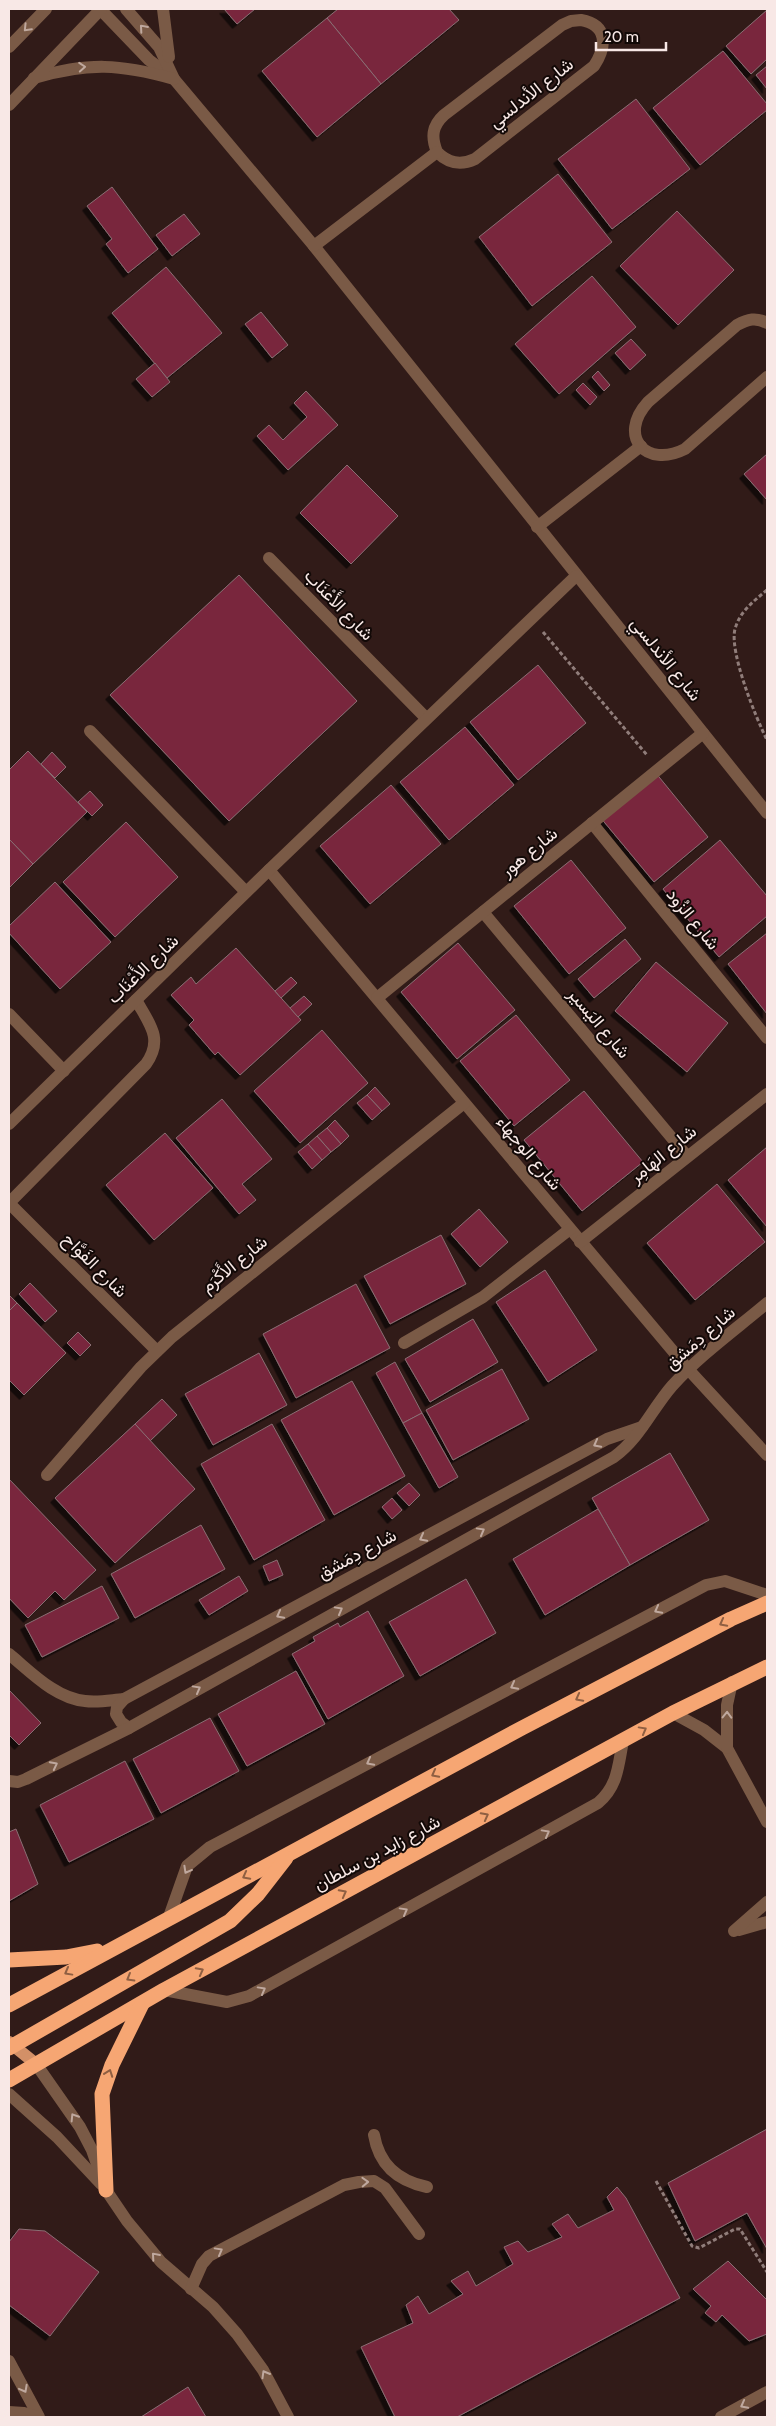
<svg xmlns="http://www.w3.org/2000/svg" width="776" height="2426" viewBox="0 0 776 2426" font-family="Cabin,Vazirmatn,sans-serif">
<defs>
<filter id="shadow"><feDropShadow dx="-4.5" dy="4.5" stdDeviation="0" flood-color="#0009"/></filter>
</defs>
<rect width="100%" height="100%" fill="#311b18"/>
<g fill="#79263e" stroke="#8a6e73" filter="url(#shadow)">
<polygon points="224,9 255,9 237,24"/>
<polygon points="338,9 449,9 459,20 381,84 327,18"/>
<polygon points="767,10 767,59 751,74 726,46"/>
<polygon points="327,18 381,84 317,137 262,71"/>
<polygon points="723,51 767,104 767,110 700,165 653,108"/>
<polygon points="767,66 767,89 756,75"/>
<polygon points="636,99 690,169 612,229 558,159"/>
<polygon points="558,174 612,242 532,306 479,237"/>
<polygon points="112,187 158,249 128,273 106,244 112,239 87,206"/>
<polygon points="677,211 734,270 678,325 620,266"/>
<polygon points="184,214 200,234 172,256 156,235"/>
<polygon points="166,267 222,333 167,378 112,313"/>
<polygon points="592,276 636,327 559,394 515,344"/>
<polygon points="261,312 288,345 272,358 245,324"/>
<polygon points="631,339 646,355 630,370 615,353"/>
<polygon points="155,363 170,382 152,397 136,379"/>
<polygon points="598,371 610,385 604,391 592,377"/>
<polygon points="583,383 597,397 590,405 576,390"/>
<polygon points="306,391 338,425 288,470 257,436 269,425 283,440 307,417 294,403"/>
<polygon points="767,454 767,500 744,474"/>
<polygon points="347,465 398,516 351,564 300,513"/>
<polygon points="239,575 357,701 229,821 110,695"/>
<polygon points="538,665 586,723 518,780 470,722"/>
<polygon points="465,727 514,785 449,840 400,782"/>
<polygon points="28,751 87,812 33,864 9,839 9,770"/>
<polygon points="52,752 66,767 55,778 41,764"/>
<polygon points="655,772 708,837 654,882 600,817"/>
<polygon points="391,785 441,844 370,904 320,846"/>
<polygon points="90,791 103,805 92,816 78,802"/>
<polygon points="126,822 178,877 115,937 63,882"/>
<polygon points="9,839 33,864 9,888"/>
<polygon points="720,840 767,896 767,916 719,957 663,889"/>
<polygon points="571,860 626,928 569,974 514,906"/>
<polygon points="55,882 111,942 60,989 9,933 9,926"/>
<polygon points="767,933 767,1014 728,964"/>
<polygon points="625,939 641,959 594,998 578,979"/>
<polygon points="458,943 515,1010 457,1059 401,992"/>
<polygon points="236,948 301,1020 240,1075 218,1052 215,1055 189,1025 194,1020 171,995 191,977 196,984"/>
<polygon points="656,962 728,1023 687,1072 615,1011"/>
<polygon points="291,977 297,983 281,998 275,991"/>
<polygon points="304,996 312,1004 298,1017 290,1008"/>
<polygon points="516,1015 570,1080 514,1126 460,1061"/>
<polygon points="322,1030 368,1083 300,1143 254,1091"/>
<polygon points="375,1087 390,1104 382,1111 367,1095"/>
<polygon points="584,1091 643,1162 582,1211 524,1140"/>
<polygon points="367,1095 382,1111 372,1120 357,1103"/>
<polygon points="222,1099 272,1159 242,1184 256,1200 239,1214 176,1138"/>
<polygon points="335,1120 349,1136 341,1144 327,1128"/>
<polygon points="327,1128 341,1144 331,1152 317,1136"/>
<polygon points="165,1133 213,1188 154,1240 106,1185"/>
<polygon points="317,1136 331,1152 322,1160 308,1144"/>
<polygon points="308,1144 322,1160 312,1169 298,1152"/>
<polygon points="767,1147 767,1227 728,1180"/>
<polygon points="717,1184 765,1242 695,1300 647,1243"/>
<polygon points="479,1209 508,1242 480,1267 451,1234"/>
<polygon points="441,1235 466,1284 390,1324 364,1276"/>
<polygon points="545,1270 597,1350 548,1382 496,1302"/>
<polygon points="30,1283 57,1311 45,1322 19,1294"/>
<polygon points="356,1284 390,1348 296,1398 263,1334"/>
<polygon points="9,1295 17,1303 9,1311"/>
<polygon points="17,1303 66,1353 24,1395 9,1380 9,1311"/>
<polygon points="473,1319 498,1362 430,1402 405,1359"/>
<polygon points="78,1332 91,1345 80,1356 67,1343"/>
<polygon points="259,1353 287,1405 213,1445 185,1394"/>
<polygon points="395,1362 422,1413 403,1423 376,1373"/>
<polygon points="502,1369 529,1419 453,1460 426,1410"/>
<polygon points="352,1381 405,1476 334,1515 281,1420"/>
<polygon points="162,1399 177,1415 150,1441 135,1424"/>
<polygon points="422,1413 458,1477 439,1488 403,1423"/>
<polygon points="135,1424 195,1489 115,1563 55,1498"/>
<polygon points="272,1424 325,1520 254,1560 201,1464"/>
<polygon points="670,1453 709,1520 630,1565 592,1498"/>
<polygon points="9,1479 96,1570 64,1600 55,1591 28,1618 9,1598"/>
<polygon points="409,1483 420,1495 409,1506 397,1493"/>
<polygon points="392,1498 402,1510 392,1519 382,1507"/>
<polygon points="598,1509 630,1565 545,1615 513,1559"/>
<polygon points="201,1525 225,1569 135,1618 111,1574"/>
<polygon points="277,1560 283,1575 269,1581 263,1566"/>
<polygon points="239,1576 248,1591 209,1615 199,1600"/>
<polygon points="466,1579 496,1633 420,1676 389,1622"/>
<polygon points="102,1586 119,1618 42,1657 25,1625"/>
<polygon points="368,1611 404,1676 328,1719 292,1654 315,1641 313,1637 338,1623 340,1627"/>
<polygon points="296,1671 325,1724 247,1766 218,1714"/>
<polygon points="9,1690 41,1723 19,1745 9,1735"/>
<polygon points="210,1718 239,1771 161,1813 133,1759"/>
<polygon points="125,1761 154,1819 69,1862 40,1805"/>
<polygon points="16,1829 38,1884 9,1901 9,1832"/>
<polygon points="767,2129 767,2249 747,2213 695,2241 668,2183"/>
<polygon points="617,2187 626,2198 680,2298 457,2417 395,2417 361,2347 413,2323 406,2305 418,2296 429,2314 463,2294 451,2281 468,2271 476,2286 513,2264 504,2247 518,2241 528,2252 562,2237 552,2224 568,2214 578,2228 614,2210 607,2197"/>
<polygon points="19,2229 45,2231 99,2272 50,2336 9,2305 9,2242"/>
<polygon points="728,2261 767,2300 767,2334 749,2341 722,2315 716,2322 705,2313 711,2306 693,2289"/>
<polygon points="188,2387 206,2417 141,2417"/>
</g>
<g fill="none" stroke-linecap="round" stroke-linejoin="round">
<g stroke="#907d7a" stroke-width="3" stroke-dasharray="4 2.5" stroke-linecap="butt">
<path d="M767,590C754,601 740,611 735,629C729,652 756,718 767,740"/>
<polyline points="543,632 647,755"/>
<polyline points="656,2181 692,2246 699,2248 735,2229 740,2229 767,2272"/>
</g>
<g stroke="#7a5a46" stroke-width="12">
<polyline points="100,9 149,60 166,73"/>
<polyline points="126,9 159,47 174,79 314,246 767,813"/>
<polyline points="163,9 169,57"/>
<path d="M581,20C608,25 607,46 594,66L475,159C460,166 448,163 437,152C431,137 432,126 444,115L562,25L571,21Z"/>
<polyline points="9,47 46,9"/>
<path d="M34,78C89,62 120,64 174,79"/>
<polyline points="9,105 101,9"/>
<polyline points="314,246 437,152"/>
<path d="M767,323C756,317 748,319 737,325L648,402C617,436 646,469 685,449L767,377"/>
<polyline points="537,527 641,446"/>
<polyline points="269,558 426,718"/>
<polyline points="90,731 246,892"/>
<polyline points="592,823 767,1038"/>
<polyline points="269,870 688,1369 767,1455"/>
<polyline points="483,912 687,1156"/>
<polyline points="377,998 703,733"/>
<path d="M136,1000C149,1023 164,1039 146,1064L9,1203L157,1351"/>
<polyline points="9,1014 64,1071"/>
<polyline points="9,1124 269,870 576,576"/>
<polyline points="580,1242 767,1094"/>
<polyline points="404,1343 483,1297 570,1229"/>
<polyline points="47,1475 141,1367 172,1337 464,1103"/>
<path d="M9,1654C31,1672 55,1698 85,1701C98,1703 111,1700 124,1699"/>
<polyline points="673,1713 704,1730 727,1748 767,1822"/>
<polyline points="129,1728 121,1722 116,1714 117,1707 124,1699 607,1439 642,1427"/>
<polyline points="727,1748 727,1705 732,1682"/>
<path d="M9,1781L18,1782L26,1779L129,1728L614,1457C640,1438 652,1409 672,1386C700,1355 735,1330 767,1303"/>
<polyline points="169,1917 187,1866 210,1847 706,1585 725,1581 767,1595"/>
<polyline points="739,1930 767,1922"/>
<polyline points="734,1931 767,1902"/>
<path d="M164,1990L227,2002L249,1996L598,1803C618,1786 618,1766 623,1741"/>
<polyline points="36,2064 80,2127 92,2150 106,2190 127,2221 161,2262 213,2307 237,2334 263,2370 288,2417"/>
<polyline points="9,2094 57,2137 101,2184"/>
<path d="M374,2135C379,2165 398,2181 427,2187"/>
<polyline points="191,2289 202,2264 209,2256 344,2185 359,2182 374,2181 385,2188 419,2234"/>
<polyline points="9,2361 39,2417"/>
<polyline points="9,2412 24,2413 38,2417"/>
<polyline points="721,2417 767,2392"/>
</g>
<polyline stroke="#d39067" stroke-width="12" points="9,2042 36,2064"/>
<g stroke="#f6a673" stroke-width="15">
<polyline points="9,1960 66,1957 97,1951"/>
<polyline points="9,2005 522,1728 731,1619 767,1603"/>
<polyline points="9,2048 230,1921 258,1894 286,1858"/>
<polyline points="9,2080 164,1990 673,1713 767,1667"/>
<polyline points="106,2190 102,2094 112,2065 142,2004"/>
</g>
</g>
<defs><path id="oneway-chevron" d="M-2-3.5L2.5 0L-2 3.5" fill="none" stroke-width="1.6" stroke-linecap="round" stroke-linejoin="round" transform="scale(1.25)"/></defs>
<g stroke="#bfa89e">
<use href="#oneway-chevron" transform="translate(27 28) rotate(134)"/>
<use href="#oneway-chevron" transform="translate(143 28) rotate(-131)"/>
<use href="#oneway-chevron" transform="translate(82 67) rotate(-4)"/>
<use href="#oneway-chevron" transform="translate(597 1444) rotate(152)"/>
<use href="#oneway-chevron" transform="translate(481 1531) rotate(-29)"/>
<use href="#oneway-chevron" transform="translate(423 1538) rotate(152)"/>
<use href="#oneway-chevron" transform="translate(339 1610) rotate(-29)"/>
<use href="#oneway-chevron" transform="translate(658 1610) rotate(152)"/>
<use href="#oneway-chevron" transform="translate(280 1615) rotate(152)"/>
<use href="#oneway-chevron" transform="translate(514 1686) rotate(152)"/>
<use href="#oneway-chevron" transform="translate(197 1689) rotate(-29)"/>
<use href="#oneway-chevron" transform="translate(727 1715) rotate(-89)"/>
<use href="#oneway-chevron" transform="translate(370 1762) rotate(152)"/>
<use href="#oneway-chevron" transform="translate(54 1765) rotate(-27)"/>
<use href="#oneway-chevron" transform="translate(546 1833) rotate(-29)"/>
<use href="#oneway-chevron" transform="translate(187 1870) rotate(119)"/>
<use href="#oneway-chevron" transform="translate(404 1911) rotate(-29)"/>
<use href="#oneway-chevron" transform="translate(262 1990) rotate(-29)"/>
<use href="#oneway-chevron" transform="translate(74 2117) rotate(-122)"/>
<use href="#oneway-chevron" transform="translate(365 2182) rotate(-2)"/>
<use href="#oneway-chevron" transform="translate(219 2251) rotate(-29)"/>
<use href="#oneway-chevron" transform="translate(155 2256) rotate(-131)"/>
<use href="#oneway-chevron" transform="translate(265 2374) rotate(-120)"/>
<use href="#oneway-chevron" transform="translate(24 2389) rotate(62)"/>
<use href="#oneway-chevron" transform="translate(744 2405) rotate(152)"/>
</g>
<g stroke="#8f5f42">
<use href="#oneway-chevron" transform="translate(723 1623) rotate(152)"/>
<use href="#oneway-chevron" transform="translate(579 1698) rotate(152)"/>
<use href="#oneway-chevron" transform="translate(643 1730) rotate(-29)"/>
<use href="#oneway-chevron" transform="translate(435 1774) rotate(152)"/>
<use href="#oneway-chevron" transform="translate(485 1816) rotate(-28)"/>
<use href="#oneway-chevron" transform="translate(246 1876) rotate(152)"/>
<use href="#oneway-chevron" transform="translate(343 1893) rotate(-28)"/>
<use href="#oneway-chevron" transform="translate(200 1971) rotate(-28)"/>
<use href="#oneway-chevron" transform="translate(68 1972) rotate(151)"/>
<use href="#oneway-chevron" transform="translate(130 1978) rotate(150)"/>
<use href="#oneway-chevron" transform="translate(109 2073) rotate(-70)"/>
</g>
<g text-anchor="middle" stroke-width="4" stroke-linejoin="round" paint-order="stroke">
<g font-size="18" fill="#f8e8e6" stroke="#120907">
<text transform="translate(531 93) rotate(-38)" y="6">شارع الأندلسي</text>
<text transform="translate(339 605) rotate(46)" y="6">شارع الأَعْنَاب</text>
<text transform="translate(666 659) rotate(51)" y="6">شارع الأندلسي</text>
<text transform="translate(529 852) rotate(-39)" y="6">شارع هور</text>
<text transform="translate(693 919) rotate(51)" y="6">شارع الزُود</text>
<text transform="translate(143 969) rotate(-44)" y="6">شارع الأَعْنَاب</text>
<text transform="translate(599 1023) rotate(50)" y="6">شارع اليَسير</text>
<text transform="translate(529 1153) rotate(50)" y="6">شارع الوجهاء</text>
<text transform="translate(663 1154) rotate(-39)" y="6">شارع الهَامِر</text>
<text transform="translate(234 1264) rotate(-39)" y="6">شارع الأَكْرَم</text>
<text transform="translate(95 1265) rotate(45)" y="6">شارع الفَوَّاح</text>
<text transform="translate(700 1338) rotate(-41)" y="6">شارع دِمَشق</text>
<text transform="translate(357 1554) rotate(-28)" y="6">شارع دِمَشق</text>
<text transform="translate(377 1853) rotate(-28)" y="6">شارع زايد بن سلطان</text>
</g>
</g>
<rect width="776" height="2426" fill="none" stroke="#f8e8e6" stroke-width="20"/>
<path d="M596 42v8h70v-8" fill="none" stroke="#f8e8e6" stroke-width="2.5"/>
<text x="604" y="42" font-size="15" fill="#f8e8e6" stroke="#120907" stroke-width="4" paint-order="stroke">20 m</text>
</svg>
